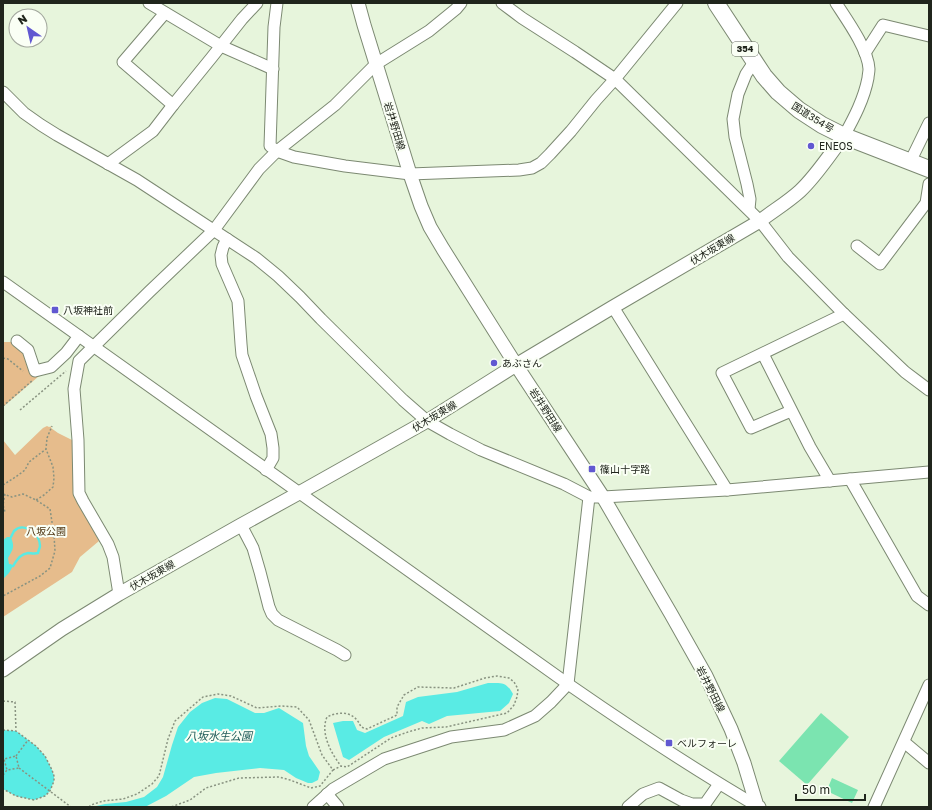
<svg xmlns="http://www.w3.org/2000/svg" width="932" height="810" viewBox="0 0 932 810" font-family="'Golos Text','Noto Sans JP',sans-serif">
<rect width="100%" height="100%" fill="#e7f5dc"/>
<g fill="#e6bc8c">
<polygon points="3,342 14,342 25,350 39,376 3,407"/>
<polygon points="47,426 49,427 52,426 51,428 58,433 72,440 76,497 99,541 80,557 72,572 3,617 3,440 15,455 43,428"/>
</g>
<g fill="#59ebe4">
<path d="M7,537H11C15,548 13,549 8,558L9,564H11L13,566L9,573L3,579V540Z"/>
<path d="M488,683C501,683 506,681 513,694L509,703L500,711L447,716L429,724L422,721L384,737L349,760L343,757L333,723L343,721H353L357,730L365,733L403,716L406,702L418,697L457,692Z"/>
<polygon points="215,698 227,699 255,713 264,713 279,708 303,723 306,746 309,756 320,772 318,780 312,783 308,783 296,778 284,770 260,768 216,773 194,777 166,796 145,807 92,807 105,804 126,802 144,797 157,787 163,777 172,745 178,727 190,712 202,703"/>
<polygon points="3,730 16,731 36,746 45,756 52,770 54,776 54,781 50,791 45,796 34,800 16,796 3,789"/>
</g>
<g fill="none" stroke-linecap="round" stroke-linejoin="round">
<path stroke="#59ebe4" stroke-width="2.5" d="M11,537C12,535 13,533 14,531C24,521 40,534 40,546C40,548 38,551 38,553C34,554 31,553 28,553C20,554 17,560 13,566"/>
</g>
<g fill="#7be4b0">
<polygon points="821,713 849,737 807,785 779,761"/>
<polygon points="832,778 858,790 852,803 831,793 831,792 827,790"/>
</g>
<g fill="none" stroke-linecap="round" stroke-linejoin="round">
<g stroke="#7c8972" stroke-width="13">
<g id="minor">
<polyline points="149,3 221,46 273,69"/>
<polyline points="277,3 274,27 270,146 277,151 294,157 345,166 410,174 519,170 532,168 541,163 550,154 571,131 596,100 615,79 677,3"/>
<polyline points="502,3 522,18 575,52 615,79 760,221 788,257 844,314 905,372 929,390"/>
<path d="M836,3C847,20 868,49 869,69C869,72 868,76 868,78C864,99 854,118 844,136"/>
<polyline points="165,13 123,62 173,105"/>
<polyline points="865,53 883,25 929,36"/>
<polyline points="3,92 24,113 41,125 57,135 137,180 256,258 278,276 300,297 321,319 403,400 427,421 450,434 481,450 564,484 589,497 603,497 727,490 929,472"/>
<polyline points="910,162 929,123"/>
<polyline points="108,164 153,131 173,105 212,57 242,19 257,3"/>
<polyline points="749,209 750,199 747,184 735,137 733,119 738,94 746,74 754,62"/>
<polyline points="227,239 223,247 221,255 222,264 238,301 241,344 242,355 256,396 271,434 273,448 273,458 266,470"/>
<polyline points="857,246 880,264 926,203 929,184"/>
<path d="M3,282L568,684C630,727 692,768 757,806L758,807"/>
<polyline points="613,307 727,490"/>
<polyline points="17,341 28,350 35,371 51,367 66,353 79,336"/>
<polyline points="763,354 810,447 830,481"/>
<polyline points="791,411 751,428 722,373 844,314"/>
<polyline points="850,479 917,596 929,605"/>
<polyline points="241,525 253,548 260,572 269,607 272,614 278,620 337,650 345,655"/>
<polyline points="119,594 113,557 108,544 83,501 79,493 78,440 74,389 79,361 149,292 214,230 259,169 277,151 335,105 376,64 429,31 456,9 461,3"/>
<polyline points="904,742 929,763"/>
<polyline points="327,794 338,807"/>
<polyline points="313,807 333,789 384,759 451,737 504,730 535,716 551,702 568,684 589,497"/>
<polyline points="628,807 643,794 659,788 681,800 692,804 705,804 719,784"/>
<polyline points="874,807 929,685"/>
</g>
</g>
<g stroke="#7c8972" stroke-width="15">
<g id="major">
<polyline points="358,3 364,25 410,174 421,206 430,227 443,249 516,365 603,497 671,614 706,676 731,729 744,763 757,806 759,807"/>
<path d="M3,670L62,629L119,594L241,525L299,493L427,421L516,365L613,307L760,221C773,211 788,202 800,191C817,175 830,154 844,136"/>
</g>
</g>
<g stroke="#7c8972" stroke-width="18">
<polyline id="highway" points="716,3 764,76 778,92 799,110 822,125 844,136 929,169"/>
</g>
<g stroke="#899381" stroke-width="1.5" stroke-dasharray="2 2" stroke-linecap="butt">
<polyline points="3,358 8,359 23,371"/>
<polyline points="3,406 33,380"/>
<polyline points="20,410 66,371"/>
<polyline points="3,485 17,476 25,470 29,462 46,449"/>
<polyline points="3,494 12,497 23,494 36,500 50,509 54,535 55,551 50,568 40,576 3,596"/>
<polyline points="5,494 3,505 5,512"/>
<polyline points="36,500 44,495 53,487 54,478 53,467 46,449 47,438 52,426"/>
<polyline points="3,701 15,702 16,730"/>
<polyline points="3,730 16,731 36,746 45,756 52,770 54,776 54,781 50,791 45,796 34,800 16,796 3,789"/>
<polyline points="16,756 28,740"/>
<polyline points="19,768 71,807"/>
<path d="M333,770L341,766L347,767L391,738L408,732L422,728L446,727L507,713L514,705L517,697L518,689L514,682L509,678L497,676L485,678L454,688L418,687L404,695L397,707V715L367,729L361,727C355,712 341,710 327,717C320,733 331,753 341,766"/>
<polyline points="3,775 7,770 19,768 16,756 4,759 7,770"/>
<polyline points="89,807 91,805 103,801 123,799 137,794 152,784 159,776 168,739 175,721 203,697 218,694 231,696 257,708 281,706 297,707 309,720 322,755 333,770 320,786 311,788 290,780 279,777 239,778 206,788 190,800 171,807"/>
</g>
<use href="#minor" stroke="#fff" stroke-width="11"/>
<use href="#major" stroke="#fff" stroke-width="13"/>
<use href="#highway" stroke="#fff" stroke-width="16"/>
</g>
<g fill="#6158d1" stroke="#fafff5" stroke-width="1.5">
<circle cx="811" cy="146" r="4"/>
<rect x="51" y="306" width="8" height="8" rx="2"/>
<circle cx="494" cy="363" r="4"/>
<rect x="588" y="465" width="8" height="8" rx="2"/>
<rect x="665" y="739" width="8" height="8" rx="2"/>
</g>
<g text-anchor="middle" stroke-width="4" stroke-linejoin="round" paint-order="stroke">
<rect fill="#fafff5" stroke="#61665d" stroke-width="1" x="732" y="42" width="26" height="14" rx="3"/>
<g font-size="9" font-weight="bold" fill="#20251c">
<text x="745" y="52">354</text>
</g>
<g font-size="10" fill="#20251c" stroke="#fafff5">
<text transform="translate(813 117) rotate(32)" y="4">国道354号</text>
<text transform="translate(395 126) rotate(73)" y="4">岩井野田線</text>
<text transform="translate(712 249) rotate(-31)" y="4">伏木坂東線</text>
<text transform="translate(546 410) rotate(57)" y="4">岩井野田線</text>
<text transform="translate(434 416) rotate(-31)" y="4">伏木坂東線</text>
<text transform="translate(152 575) rotate(-30)" y="4">伏木坂東線</text>
<text transform="translate(711 689) rotate(63)" y="4">岩井野田線</text>
</g>
<g font-size="10" fill="#20251c" stroke="#fafff5" text-anchor="start">
<text x="819" y="150">ENEOS</text>
<text x="63" y="314">八坂神社前</text>
<text x="502" y="367">あぶさん</text>
<text x="600" y="473">篠山十字路</text>
<text x="677" y="747">ベルフォーレ</text>
</g>
<g font-size="10" fill="#4c320f" stroke="#fafff5">
<text x="46" y="535">八坂公園</text>
</g>
<g font-size="11" font-style="italic" fill="#215d5a" stroke="#fafff5">
<text x="219" y="740">八坂水生公園</text>
</g>
</g>
<rect width="932" height="810" fill="none" stroke="#20251c" stroke-width="8"/>
<g transform="translate(28 28) rotate(326)"><circle r="19" fill="#fafff5" stroke="#a3a89e"/>
<path d="M0-3L7 15L0 10L-7 15Z" fill="#6158d1"/>
<text y="-6" font-size="11" font-weight="bold" text-anchor="middle" fill="#20251c">N</text>
</g>
<path d="M796 794v6h69v-6" fill="none" stroke="#20251c" stroke-width="2"/>
<text x="802" y="794" font-size="12" fill="#20251c" stroke="#fafff5" stroke-width="3" paint-order="stroke">50 m</text>
</svg>
